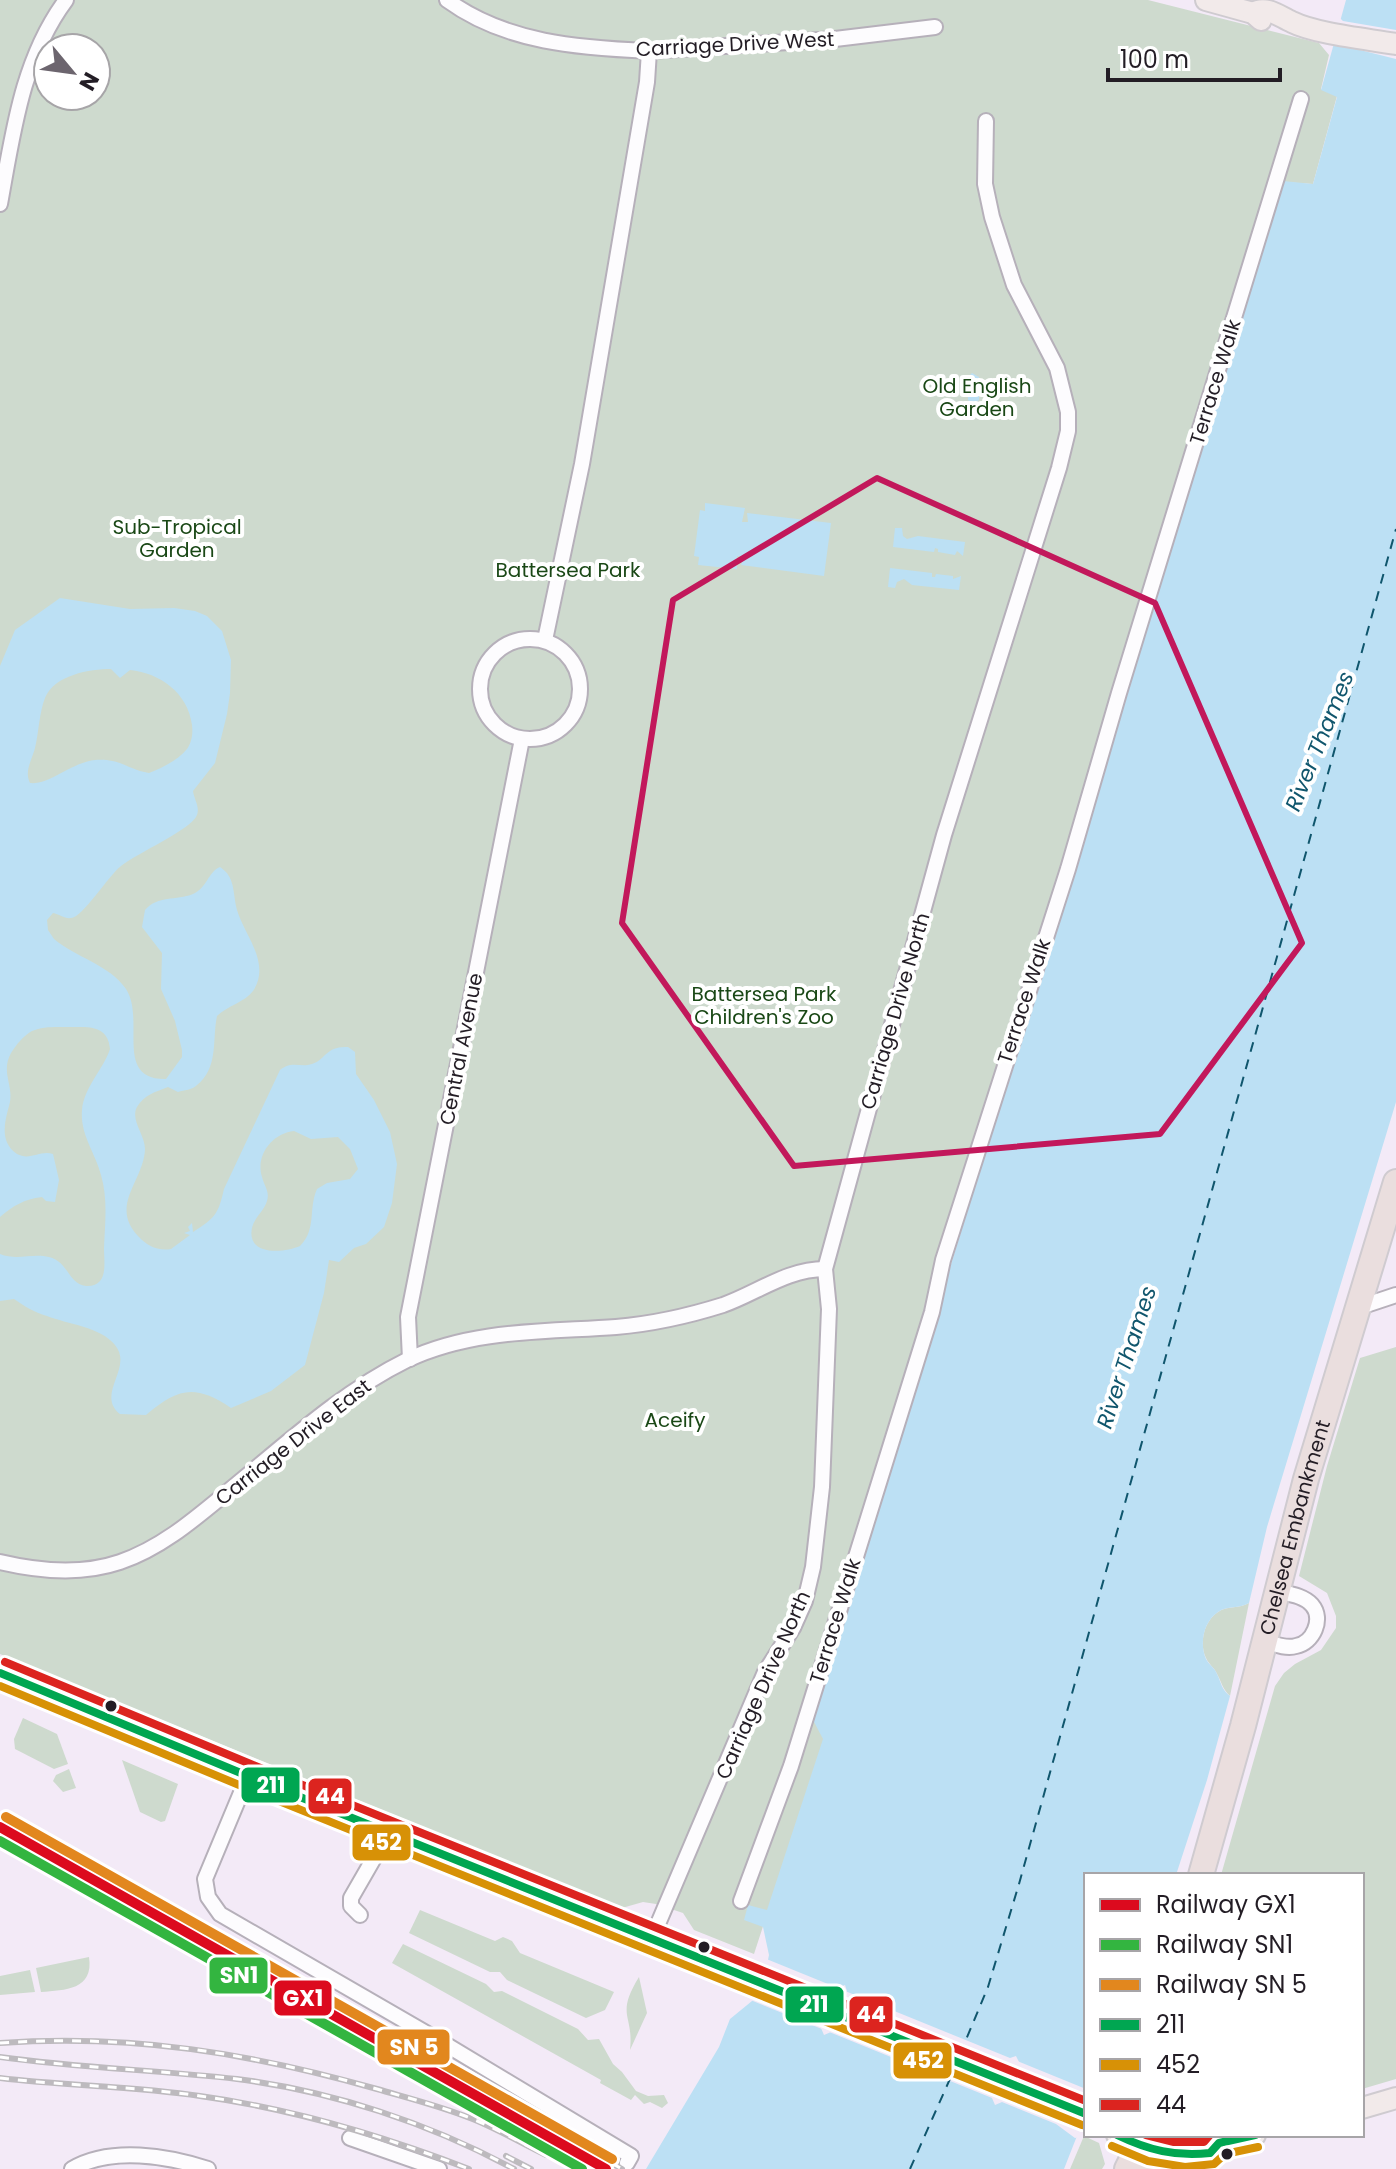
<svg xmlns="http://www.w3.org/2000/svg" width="1396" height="2169" viewBox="0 0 1396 2169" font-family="Poppins,sans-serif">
<rect width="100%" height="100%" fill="#f3eaf7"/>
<g fill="#cedace" fill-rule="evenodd">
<path d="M0,0H1148L1319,43L1329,55L1321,89L1337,96L1313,184L1283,182L812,1717L824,1739L754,1954L694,1930L683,1913L656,1904L643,1902L622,1908L0,1654ZM48,48H96V96H48Z"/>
<polygon points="1396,1347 1396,2079 1362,2089 1362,1875 1221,1875 1275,1686 1284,1673 1295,1664 1321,1650 1336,1628 1336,1616 1327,1593 1299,1576 1327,1466 1360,1358"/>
<path d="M1249,1603L1230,1696C1222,1688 1222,1683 1217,1674C1215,1668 1209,1665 1206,1658C1199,1643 1204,1621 1218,1612C1228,1605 1239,1609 1249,1603Z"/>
<polygon points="23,1718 57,1734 68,1764 54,1769 15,1749 14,1739"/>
<polygon points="122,1760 178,1784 165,1821 161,1822 140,1812"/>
<polygon points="69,1769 76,1788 63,1792 53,1781 56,1775"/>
<polygon points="420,1910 495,1941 503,1937 512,1941 520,1953 614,1992 605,2010 586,2018 507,1980 500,1972 490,1972 409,1933"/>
<polygon points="403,1944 486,1984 494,1992 502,1991 578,2029 588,2040 599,2039 613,2064 622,2072 636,2091 648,2096 664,2095 668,2103 662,2108 650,2102 644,2104 635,2095 631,2100 600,2083 601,2080 392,1963"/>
<path d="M89,1957C94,1990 65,1990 41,1992L36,1968Z"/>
<polygon points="30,1970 35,1992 0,1995 0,1976"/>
<path d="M639,1977L647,2013L630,2050C634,2014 615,2016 639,1977Z"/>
<polygon points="1084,2136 1099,2143 1105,2164 1102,2169 1070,2169"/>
</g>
<g fill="#bce0f4" fill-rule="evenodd">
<path d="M1346,0H1396V1102L1267,1527L1249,1603C1239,1609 1228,1605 1218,1612C1204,1621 1199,1643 1206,1659C1209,1665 1215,1668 1217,1674C1222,1684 1221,1689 1230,1696L1207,1780L1176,1875H1086V2113L1064,2169H646L719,2047L730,2019L752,2001L764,1979L769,1955L763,1927L744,1920L748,1905L767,1910L823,1739L812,1718L1283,181L1313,184L1337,97L1321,90ZM845,1985L847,1991L831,2032L824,2035L821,2028L838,1988ZM1016,2056L1019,2062L1002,2102L995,2105L992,2098L1010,2058Z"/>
<polygon points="972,373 979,377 979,400 974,404 968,400 968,377"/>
<polygon points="705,503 745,508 742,522 748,522 747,513 831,523 824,576 741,565 744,557 737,556 737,569 698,565 699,557 694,556 700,510 705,511"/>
<polygon points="895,528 902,528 903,536 907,539 918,536 965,542 963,556 957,551 955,555 938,552 938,549 935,548 934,552 893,547"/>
<polygon points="890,568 932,573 932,577 935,577 936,574 953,576 953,579 961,576 959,590 912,585 904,579 897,582 895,588 888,587"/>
<path d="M60,598L130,609L174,608L195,611L207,616L222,631L231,660L230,693L227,714L215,763L193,791C194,799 200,807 197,815C191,830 137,853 121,866C109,875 82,918 71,918C65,919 59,914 53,913L47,920L48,930L54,939C75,957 110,965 126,989C146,1020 113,1080 166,1079L182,1057V1050L175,1021L161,989L162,953L142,927L145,910C158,895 176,901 193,894C207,888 208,872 220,867C237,878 232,896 238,913C246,937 271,964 253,991C245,1002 227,1006 217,1016C212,1039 219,1068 197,1085C192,1090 184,1090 178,1092L168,1087C156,1092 145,1094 137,1107C130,1120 145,1135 145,1149C144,1182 106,1207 142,1240C150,1247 159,1251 171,1249L190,1235L184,1233L190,1231L188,1227L192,1223L193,1232C215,1218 218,1215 224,1189L280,1070C292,1060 300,1068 312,1064C327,1059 325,1046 348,1047L355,1052L356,1074L374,1100L390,1132L397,1164L392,1203L384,1227L366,1244L354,1248L339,1262L329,1260L324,1293L305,1365L271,1391L231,1408C194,1383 177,1389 146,1415L120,1414C95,1394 134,1368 115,1345C101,1327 67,1324 47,1316C34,1312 24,1306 14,1299L0,1301V1254C17,1261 32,1253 49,1257C69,1262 68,1284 86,1286C109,1287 104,1263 104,1248C105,1223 108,1199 101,1175C95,1152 80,1135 82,1110C84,1087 103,1070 110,1049C108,1024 87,1027 68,1027C56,1027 43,1026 32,1031C23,1036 16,1045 11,1053C0,1073 15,1086 9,1106C4,1124 0,1142 17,1154C30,1161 40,1150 53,1154L59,1180L55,1202L46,1201L42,1197C24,1199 13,1206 0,1217V666L15,630ZM111,669L120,678L130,670C160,673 188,693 192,725C193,733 192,742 187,749C178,760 162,768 149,773C129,770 120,758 95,760C70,763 50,785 30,783C24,771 32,760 35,748C39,732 39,713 45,698C54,675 90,669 111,669ZM294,1131L311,1139L338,1137L350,1149L358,1169L350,1179L327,1183L317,1189C308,1209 317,1229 300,1246C284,1253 246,1256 252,1228C254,1218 264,1211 267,1201C270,1191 264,1186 262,1177C255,1155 273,1133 294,1131Z"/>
</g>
<g fill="#f3eaf7">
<polygon points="1338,16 1343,21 1396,30 1396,59 1336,44 1329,46"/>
<polygon points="764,1958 1086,2089 1086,2123 1080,2137 1075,2138 1056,2124 748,1999 760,1977"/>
</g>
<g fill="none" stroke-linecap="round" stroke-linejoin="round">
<g stroke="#10566d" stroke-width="2" stroke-dasharray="10 8" stroke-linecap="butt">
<polyline points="960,2054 988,1987 1019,1884 1396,529"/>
<polyline points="910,2169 953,2072"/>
</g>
<g stroke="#b6b0ba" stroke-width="18">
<g id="street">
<path d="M447,0C506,43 579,48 649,51L835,39L935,27"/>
<path d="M0,204C13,133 22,59 66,0"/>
<circle cx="530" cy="689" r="50"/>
<polyline points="545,640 582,464 647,82 649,51"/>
<polyline points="1357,1308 1396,1295"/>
<polyline points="410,1359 408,1317 522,739"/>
<path d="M0,1562C38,1571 82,1575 120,1562C162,1548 197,1517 231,1489C287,1443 342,1392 407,1360C472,1329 546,1332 616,1327C652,1324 688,1316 723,1305C757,1293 787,1269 825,1269"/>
<path d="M1264,1641C1274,1644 1286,1649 1296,1646C1313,1643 1324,1619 1312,1605C1303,1595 1288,1594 1276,1591"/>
<polyline points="248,1776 205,1879 208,1897 220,1914 445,2044 631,2156 627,2163"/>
<polyline points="741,1901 791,1766 932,1312 943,1260 1068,869 1119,693 1301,99"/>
<polyline points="360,1915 351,1906 351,1898 389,1832"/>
<polyline points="652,1938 765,1672 793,1628 805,1601 813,1567 822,1487 829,1309 825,1269 944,835 1059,468 1068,431 1068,412 1057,368 1014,285 992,217 985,184 986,121"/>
<polyline points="350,2138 439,2169"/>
<path d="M72,2169C111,2146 168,2156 208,2169"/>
</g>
</g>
<g stroke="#cfcbd0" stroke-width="24">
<g id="primary">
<polyline points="1206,0 1253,13 1261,20"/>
<path d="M1253,13C1267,5 1280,17 1292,22C1316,34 1368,39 1396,44"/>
<polyline points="0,1673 248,1776 1086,2114"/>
<polyline points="1362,2108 1396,2098"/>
<path d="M1117,2135C1150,2152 1173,2158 1210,2153L1219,2143L1255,2135"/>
<polyline points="1174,2135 1210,2135 1219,2143"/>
</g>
</g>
<g stroke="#cfcbd0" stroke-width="28">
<g id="highway">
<path id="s1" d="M1201,1875L1243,1726L1306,1479L1396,1182"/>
<polyline points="1127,2169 1144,2135"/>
<polyline points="1147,2169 1161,2135"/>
</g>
</g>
<use href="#street" stroke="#fdfcfe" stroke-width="14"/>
<use href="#primary" stroke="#f2eaea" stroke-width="20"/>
<use href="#highway" stroke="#eadede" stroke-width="24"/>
<g stroke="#bdbabe" stroke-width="6">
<g id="rail">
<polyline points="0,1820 622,2169"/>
<path d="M0,2043C133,2034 250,2053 377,2089C408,2098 440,2106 470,2118C496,2128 521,2143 546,2155"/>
<path d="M0,2057C79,2068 158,2070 237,2079C332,2091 429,2123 514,2169"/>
<path d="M0,2078C66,2086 134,2086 200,2096C294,2109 381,2135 469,2169"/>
<polyline points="506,2156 531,2169"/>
</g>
</g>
<use href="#rail" stroke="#fff" stroke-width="3" stroke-dasharray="9" stroke-linecap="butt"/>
<g stroke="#fff" stroke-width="14">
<g id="bus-1">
<polyline points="0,1673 248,1776 1086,2114"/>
<path d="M1117,2135C1148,2150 1176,2157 1210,2153L1219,2143L1255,2135"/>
</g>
</g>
<g stroke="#fff" stroke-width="14">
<g id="bus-2">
<polyline points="0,1686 244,1787 1082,2125"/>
<polyline points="1112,2146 1148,2161 1185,2167 1214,2164 1225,2154 1258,2147"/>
</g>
</g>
<g stroke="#fff" stroke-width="14">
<g id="bus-3">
<polyline points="5,1662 253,1765 1086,2101"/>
<polyline points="1146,2135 1174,2142 1204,2142 1210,2135"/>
</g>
</g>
<use href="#bus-1" stroke="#00a651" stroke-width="8"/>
<use href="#bus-2" stroke="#d79106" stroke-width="8"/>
<use href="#bus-3" stroke="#dc241f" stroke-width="8"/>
<g stroke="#fff" stroke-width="16">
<polyline id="rail-1" points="0,1827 606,2169"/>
</g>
<g stroke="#fff" stroke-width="16">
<polyline id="rail-2" points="0,1841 582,2169"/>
</g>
<g stroke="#fff" stroke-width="16">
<polyline id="rail-3" points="6,1817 612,2159"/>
</g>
<use href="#rail-1" stroke="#dc0a1e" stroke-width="10"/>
<use href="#rail-2" stroke="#33b540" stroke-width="10"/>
<use href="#rail-3" stroke="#e2871e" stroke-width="10"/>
</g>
<path fill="none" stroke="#c2185b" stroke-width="6" stroke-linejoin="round" d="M877,478L1155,603L1302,943L1160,1134L794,1166L622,923L673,600Z"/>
<g fill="#231d25" stroke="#fff" stroke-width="3">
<circle cx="111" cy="1706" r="7"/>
<circle cx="704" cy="1947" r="7"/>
<circle cx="1227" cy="2154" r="7"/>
</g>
<g text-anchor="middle" stroke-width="8" stroke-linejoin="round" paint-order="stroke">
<g font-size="20" fill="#231d25" stroke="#fff">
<text transform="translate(735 44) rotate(-3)" y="7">Carriage Drive West</text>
<text transform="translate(1215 382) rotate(-73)" y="7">Terrace Walk</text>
<text transform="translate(1024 1001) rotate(-72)" y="7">Terrace Walk</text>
<text transform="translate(895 1011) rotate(-74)" y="7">Carriage Drive North</text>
<text transform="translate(461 1049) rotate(-79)" y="7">Central Avenue</text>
<text transform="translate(293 1442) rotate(-38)" y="7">Carriage Drive East</text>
<text dy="7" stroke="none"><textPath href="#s1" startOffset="360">Chelsea Embankment</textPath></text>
<text transform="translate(835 1621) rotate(-73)" y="7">Terrace Walk</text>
<text transform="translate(763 1685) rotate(-66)" y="7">Carriage Drive North</text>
</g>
<g font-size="20" fill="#1a4816" stroke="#fff">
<text x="977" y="393">Old English<tspan x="977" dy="23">Garden</tspan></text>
<text x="177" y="534">Sub-Tropical<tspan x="177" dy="23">Garden</tspan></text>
<text x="568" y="577">Battersea Park</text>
<text x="764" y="1001">Battersea Park<tspan x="764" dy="23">Children's Zoo</tspan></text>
<text x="675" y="1427">Aceify</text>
</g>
<g font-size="22" font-style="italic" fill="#10566d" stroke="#fff">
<text transform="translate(1319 741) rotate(-68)" y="8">River Thames</text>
<text transform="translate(1126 1357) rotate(-72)" y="8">River Thames</text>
</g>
</g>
<g stroke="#fff" stroke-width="3">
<rect x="240" y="1766" width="61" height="38" rx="8" fill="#00a651"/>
<rect x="307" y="1777" width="46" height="38" rx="8" fill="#dc241f"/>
<rect x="351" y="1823" width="61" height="39" rx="8" fill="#d79106"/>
<rect x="208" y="1956" width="61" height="39" rx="8" fill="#33b540"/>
<rect x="273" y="1979" width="60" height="38" rx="8" fill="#dc0a1e"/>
<rect x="784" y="1985" width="61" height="39" rx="8" fill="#00a651"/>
<rect x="848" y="1995" width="46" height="39" rx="8" fill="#dc241f"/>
<rect x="376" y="2028" width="75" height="38" rx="8" fill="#e2871e"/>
<rect x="892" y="2041" width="61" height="39" rx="8" fill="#d79106"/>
</g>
<g font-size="22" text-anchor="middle" font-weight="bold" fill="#fff">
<text x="271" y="1793">211</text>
<text x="330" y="1804">44</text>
<text x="381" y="1850">452</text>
<text x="239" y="1983">SN1</text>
<text x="303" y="2006">GX1</text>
<text x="814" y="2012">211</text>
<text x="871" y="2022">44</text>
<text x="414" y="2055">SN 5</text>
<text x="923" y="2068">452</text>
</g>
<rect x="1084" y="1873" width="280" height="264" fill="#ffffff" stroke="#a7a5a8" stroke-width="2"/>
<rect x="1100" y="1899" width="40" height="12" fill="#dc0a1e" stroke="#a7a5a8" stroke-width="2"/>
<text x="1156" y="1913" font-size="24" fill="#231d25">Railway GX1</text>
<rect x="1100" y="1939" width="40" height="12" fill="#33b540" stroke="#a7a5a8" stroke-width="2"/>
<text x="1156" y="1953" font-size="24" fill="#231d25">Railway SN1</text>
<rect x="1100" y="1979" width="40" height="12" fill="#e2871e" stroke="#a7a5a8" stroke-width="2"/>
<text x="1156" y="1993" font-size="24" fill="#231d25">Railway SN 5</text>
<rect x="1100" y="2019" width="40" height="12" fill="#00a651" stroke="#a7a5a8" stroke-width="2"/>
<text x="1156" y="2033" font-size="24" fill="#231d25">211</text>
<rect x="1100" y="2059" width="40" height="12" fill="#d79106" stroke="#a7a5a8" stroke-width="2"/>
<text x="1156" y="2073" font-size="24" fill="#231d25">452</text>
<rect x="1100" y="2099" width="40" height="12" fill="#dc241f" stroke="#a7a5a8" stroke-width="2"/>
<text x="1156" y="2113" font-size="24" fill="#231d25">44</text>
<g transform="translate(72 72) rotate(119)"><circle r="38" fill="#ffffff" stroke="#a7a5a8" stroke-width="2"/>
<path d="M0-6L14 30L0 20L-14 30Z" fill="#6c656e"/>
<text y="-12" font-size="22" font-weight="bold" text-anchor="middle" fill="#231d25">N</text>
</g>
<path d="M1108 68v12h172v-12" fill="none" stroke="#231d25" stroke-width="4"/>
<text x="1120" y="68" font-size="24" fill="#231d25" stroke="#ffffff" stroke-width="6" paint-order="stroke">100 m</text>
</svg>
